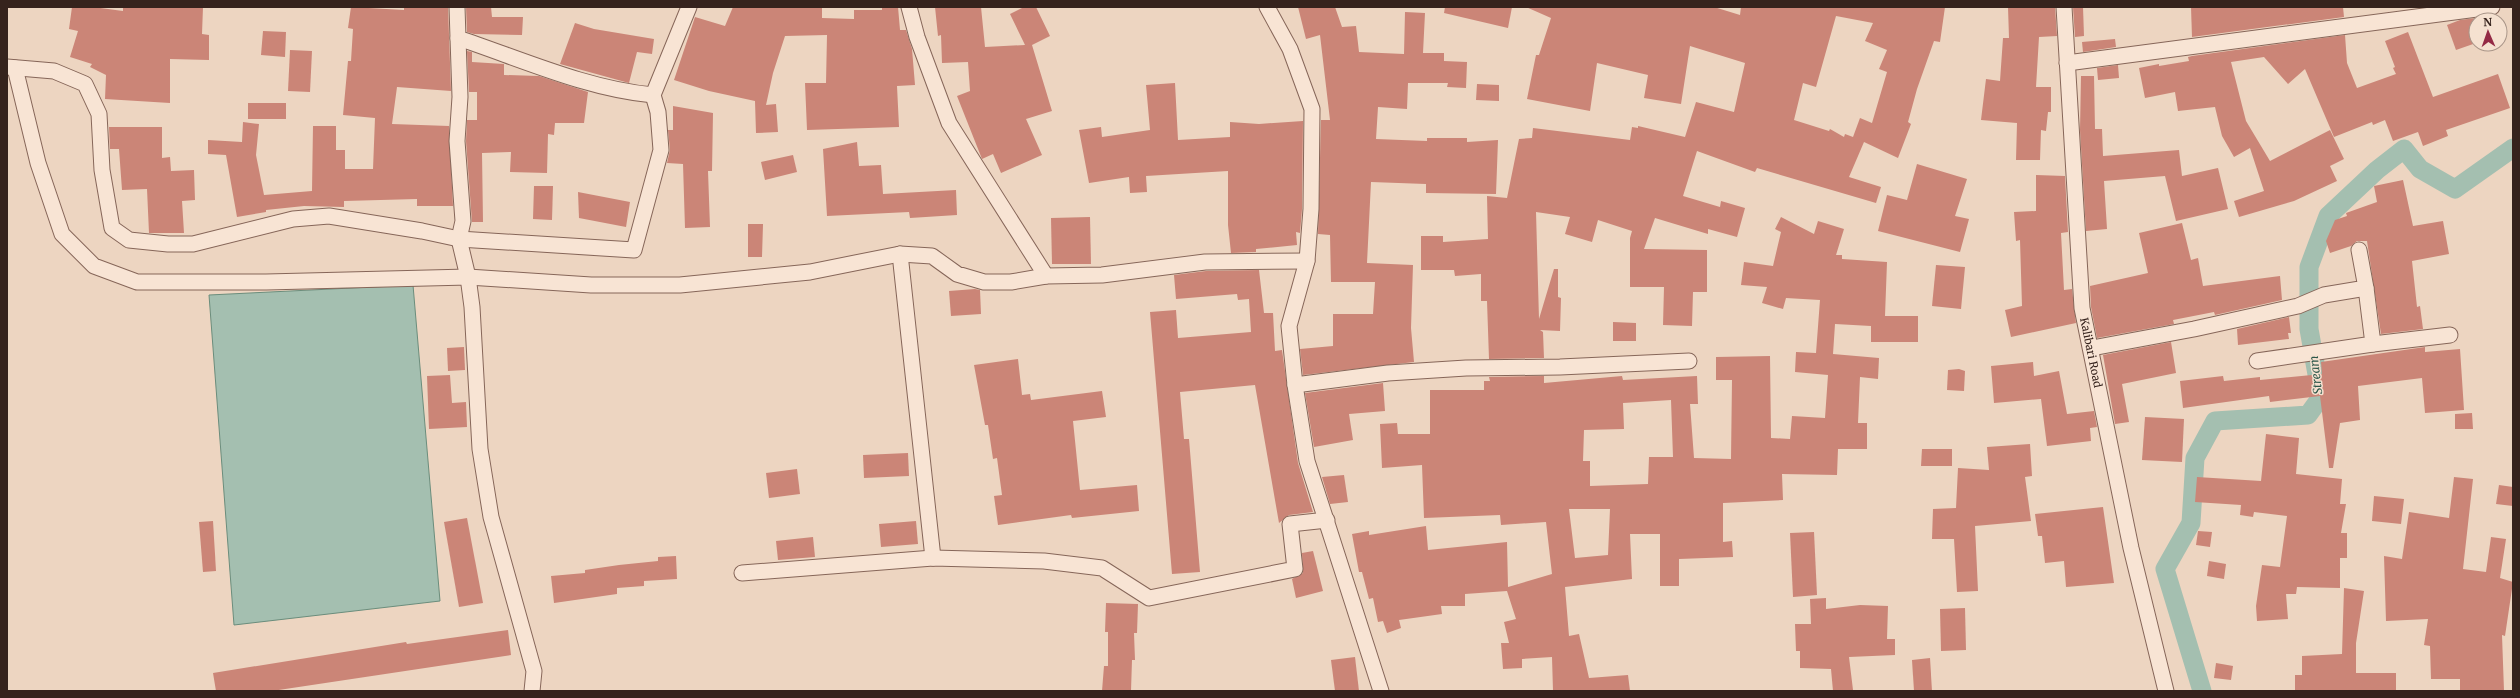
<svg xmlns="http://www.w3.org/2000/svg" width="2520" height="698" viewBox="0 0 2520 698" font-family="Merriweather,serif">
<rect width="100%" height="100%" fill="#edd5c1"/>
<polygon fill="#a4bfb0" stroke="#6b8d7c" points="413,285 440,601 234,625 209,295"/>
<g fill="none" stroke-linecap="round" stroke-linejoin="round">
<polyline stroke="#a4bfb0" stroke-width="19" points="2202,691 2165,569 2191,523 2195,458 2215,421 2308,415 2321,397 2309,329 2309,267 2328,216 2377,170 2404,149 2420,169 2455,189 2513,148"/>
</g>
<g fill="#cb8577" fill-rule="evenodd">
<polygon points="72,7 93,7 123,11 123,7 203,7 202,34 209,35 209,60 170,59 170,103 105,99 106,75 90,67 92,64 70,57 78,31 69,29"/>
<polygon points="351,7 404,10 404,7 448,7 451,91 397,87 392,124 449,126 453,206 417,206 417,199 344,201 344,207 304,206 266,210 266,212 237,217 226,155 208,154 208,140 242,142 243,122 259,124 256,155 264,195 312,191 313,126 336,126 336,150 345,150 345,169 373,169 375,118 343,115 348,61 351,61 353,29 348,28"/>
<polygon points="466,7 491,7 492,17 523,17 522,35 474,34 467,32"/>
<polygon points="733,7 822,7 822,18 854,19 854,10 882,10 882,7 898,7 900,30 906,30 912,49 915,85 897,86 899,127 807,130 805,83 826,83 827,35 785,36 773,73 766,105 776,104 778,132 756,133 755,101 709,91 674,80 695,17 725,26"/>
<polygon points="935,7 981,7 985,47 1025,45 1010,14 1024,7 1036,7 1050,36 1032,45 1052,111 1026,119 1042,155 1001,173 993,154 982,159 957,96 970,91 968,62 942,63 941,35 938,36"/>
<polygon points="1298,7 1335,7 1342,27 1356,26 1359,52 1404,54 1405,12 1425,13 1423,53 1444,53 1444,61 1467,62 1466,88 1447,87 1448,83 1408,83 1407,109 1378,107 1376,139 1427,141 1427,138 1467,138 1467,142 1498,140 1496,194 1426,193 1426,184 1371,182 1367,263 1413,265 1411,328 1414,362 1303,375 1300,349 1333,346 1333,314 1373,314 1375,282 1331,282 1330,235 1318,234 1321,120 1330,120 1320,35 1306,39"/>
<polygon points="1445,7 1512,7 1508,28 1444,13"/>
<path d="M1526,7H1714L1740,15L1741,7H1945L1940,42L1934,41L1917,89L1908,122L1911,124L1898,158L1864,142L1849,177L1881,187L1876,203L1757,168L1755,172L1697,151L1683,196L1720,207L1721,201L1745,208L1737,237L1708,229V234L1655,218L1644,249L1707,250V292H1693L1692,326L1663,325L1664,287H1630V238L1632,231L1598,220L1592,242L1565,234L1570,217L1536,212L1539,319L1554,269H1558V297L1561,298L1560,331L1540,330L1543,332L1544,358L1489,359L1487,301H1481V274L1455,276L1454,270H1421V236H1443V242L1488,239L1487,196L1507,198L1519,139L1532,138L1533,128L1630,140L1632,127L1638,128V126L1685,137L1696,102L1734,112L1745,63L1690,46L1681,104L1644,98L1648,75L1597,63L1590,111L1527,99L1536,55H1539L1551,18ZM1836,16L1873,23L1865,41L1887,50L1879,69L1887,72L1872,123L1860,118L1853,137L1845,134L1844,137L1830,129L1829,131L1794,120L1803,83L1816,87Z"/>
<polygon points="2008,7 2055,7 2057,36 2039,37 2036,87 2051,87 2051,112 2048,112 2046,131 2041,130 2040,160 2016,160 2017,123 1981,120 1986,79 2000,81 2003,38 2009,38"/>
<polygon points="2073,7 2083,7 2084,36 2075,37"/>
<polygon points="2191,7 2343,7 2344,17 2192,37"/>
<polygon points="2476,18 2476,43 2456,50 2447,25 2460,20"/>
<polygon points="575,23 594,29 654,39 652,54 637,52 629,83 560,64"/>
<polygon points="263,31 286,32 285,57 261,55"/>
<polygon points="2408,32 2433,97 2498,74 2510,108 2446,130 2448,136 2423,146 2418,132 2393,141 2385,120 2373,125 2372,122 2334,137 2305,69 2288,84 2264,57 2231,62 2246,121 2270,161 2330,130 2344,159 2330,166 2337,181 2294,201 2239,217 2234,201 2264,191 2250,148 2234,157 2222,136 2215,107 2178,111 2175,92 2145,98 2139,68 2159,64 2159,66 2189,61 2188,57 2192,56 2345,35 2347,63 2357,88 2396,74 2393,68 2395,67 2385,41"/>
<polygon points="2115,39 2116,47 2083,52 2082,42"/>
<polygon points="290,50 312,51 310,92 288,91"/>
<polygon points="467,51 472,52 472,62 504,64 504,75 539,76 588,92 584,123 555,123 554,135 548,134 547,173 510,172 511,152 482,153 483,222 472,222 466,141 467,120 477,120 477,92 469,92"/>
<polygon points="2118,65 2119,78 2098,80 2097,68"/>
<polygon points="2081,76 2094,76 2095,129 2102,129 2103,156 2179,150 2182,176 2218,168 2228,209 2176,221 2165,176 2104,181 2107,229 2086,231 2080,130"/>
<polygon points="1175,83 1178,140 1230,137 1230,122 1259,124 1303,121 1302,209 1300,233 1296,232 1297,245 1256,249 1256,252 1231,253 1228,225 1228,171 1146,176 1147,192 1130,193 1129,177 1089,183 1079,130 1101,127 1102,137 1150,130 1146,85"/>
<polygon points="1477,84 1499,85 1499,101 1476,100"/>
<rect x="248" y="103" width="38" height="16"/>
<polygon points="673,106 713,113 712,171 708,171 710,227 685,228 683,164 667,163 670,150 668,130 673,130"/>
<polygon points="109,127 162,127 162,158 170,157 171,171 194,170 195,200 182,201 184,233 149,233 147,189 122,190 119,149 110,149"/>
<polygon points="857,142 859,166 881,165 883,194 956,190 957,215 910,218 909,212 827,216 823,149"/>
<polygon points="793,155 797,172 765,180 761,162"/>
<polygon points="1917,164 1967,179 1955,216 1969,219 1960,252 1878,231 1887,195 1907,200"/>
<polygon points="2036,175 2065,176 2068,232 2061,233 2064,290 2072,289 2076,323 2011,337 2005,310 2022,306 2020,240 2016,241 2014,212 2036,211"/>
<polygon points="2403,180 2413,226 2443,221 2449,254 2412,261 2417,307 2420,306 2423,329 2381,334 2367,241 2357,241 2351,246 2330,253 2326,241 2335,220 2347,216 2346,213 2377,202 2374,186"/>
<polygon points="534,186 553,186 552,220 533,219"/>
<polygon points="578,192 630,202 626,227 579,218"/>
<polygon points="1090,217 1091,264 1052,264 1051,218"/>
<path d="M1781,217L1814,234L1818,221L1844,229L1836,255H1842V259L1887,262L1885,316H1918V342H1871V326L1835,324L1833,354L1879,358L1878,379L1860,377L1858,423H1867V449H1838L1837,475L1782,474L1783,500L1723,503V542L1732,541L1733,557L1679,559V586H1660V534H1630L1632,579L1565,587L1569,636L1579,634L1589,678L1628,675L1630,691H1553L1552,657L1522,659V668L1503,669L1501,643H1509L1504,622L1516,619L1507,591L1465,594V606H1441L1442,614L1399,620L1401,628L1387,633L1383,621L1378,622L1373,598L1369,599L1362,572H1359L1352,534L1369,531V535L1426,526L1428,550L1507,542L1508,587L1552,574L1546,522L1501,525L1500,515L1424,518L1422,465L1382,468L1380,424L1397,423L1398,434H1430V390H1484V381H1490L1489,377L1544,376V383L1622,376L1623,380L1697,376L1698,404H1690L1694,458L1731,459L1732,380H1716V357L1770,356L1771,438L1790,439L1792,416L1825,418L1828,375L1795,372L1796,352L1816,353L1820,300L1786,298L1783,309L1762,303L1767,287L1741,285L1744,262L1773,266L1781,232L1775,229ZM1671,400L1673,457H1649L1648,484L1590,486V461H1583L1584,430L1624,429L1623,403ZM1569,509H1610L1608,555L1575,558Z"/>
<polygon points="2182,223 2191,260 2198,258 2203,286 2280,276 2282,300 2215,315 2214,312 2173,320 2174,324 2097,338 2091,307 2090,286 2148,273 2139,233"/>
<polygon points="748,224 763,224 762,257 748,257"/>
<polygon points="1936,265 1965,267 1961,309 1932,306"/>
<polygon points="1259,270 1264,313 1273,313 1275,351 1282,350 1298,463 1313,512 1289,515 1279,523 1255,385 1180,392 1184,439 1189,439 1200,572 1172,574 1150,312 1176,310 1178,338 1251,332 1249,299 1238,300 1237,294 1176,299 1174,275 1206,271"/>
<polygon points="975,289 980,290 981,314 951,316 949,291"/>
<polygon points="2289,317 2291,333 2288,333 2289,339 2238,345 2237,329"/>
<polygon points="1613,322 1636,323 1636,341 1613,341"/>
<polygon points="2171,342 2176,373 2122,384 2129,422 2115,424 2103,355"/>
<polygon points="464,347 465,370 448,371 447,348"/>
<polygon points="2425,347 2425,352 2460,349 2464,410 2425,413 2422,378 2358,386 2360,420 2340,423 2333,468 2329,468 2320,396 2270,402 2269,396 2183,408 2180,381 2223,376 2224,381 2260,377 2260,380 2322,374 2321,362"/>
<polygon points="1018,359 1022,395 1030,394 1031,400 1102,391 1106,417 1073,421 1080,490 1137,485 1139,511 1072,518 1071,515 998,525 994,496 1002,495 997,458 993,459 988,425 985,425 974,365"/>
<polygon points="2033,362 2034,376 2059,371 2067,414 2094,411 2097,427 2090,428 2091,441 2047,446 2041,399 1994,403 1991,366"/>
<polygon points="1959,369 1965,371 1964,391 1947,390 1948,370"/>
<polygon points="450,375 452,403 466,402 467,427 429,429 427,376"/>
<polygon points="1383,383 1385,411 1349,414 1353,440 1314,447 1305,393"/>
<polygon points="2472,413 2473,429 2455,429 2455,414"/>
<polygon points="2145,417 2184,419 2182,462 2142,460"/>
<polygon points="2266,434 2299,438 2296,474 2342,479 2340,504 2346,504 2341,533 2347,533 2347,558 2340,558 2340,588 2297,587 2296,594 2286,594 2288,619 2257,621 2256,606 2262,565 2280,567 2287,516 2254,512 2253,517 2240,515 2241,505 2195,502 2197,477 2261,481"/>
<polygon points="2030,444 2032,476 2025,477 2031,521 1975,526 1978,591 1957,592 1954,539 1932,539 1933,509 1956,508 1958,468 1989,470 1987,447"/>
<polygon points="1922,449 1952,449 1952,466 1921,466"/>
<polygon points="908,453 909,476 864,478 863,455"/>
<polygon points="797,469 800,494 769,498 766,473"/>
<polygon points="1344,475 1348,502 1330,504 1322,477"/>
<polygon points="2454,477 2473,479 2463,569 2486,572 2491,537 2506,539 2500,578 2513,582 2505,636 2502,635 2504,691 2460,691 2460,679 2431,679 2430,646 2424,645 2428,619 2386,621 2384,556 2402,559 2409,512 2449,518"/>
<polygon points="2499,485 2513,487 2513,506 2496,504"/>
<polygon points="2374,496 2404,499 2401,524 2372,521"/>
<polygon points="2103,507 2114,583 2066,587 2064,561 2045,563 2042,536 2038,536 2035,514"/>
<polygon points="467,518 483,603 459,607 444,522"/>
<polygon points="213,521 216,571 203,572 199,522"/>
<polygon points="916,521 918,544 881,547 879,524"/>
<polygon points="2198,531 2212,532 2210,547 2196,545"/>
<polygon points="1814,532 1817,595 1793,597 1790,533"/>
<polygon points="813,537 815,557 778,560 776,541"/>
<polygon points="1313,551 1323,591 1296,598 1292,579 1303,573 1302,553"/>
<polygon points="676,556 677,579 644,581 644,586 617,588 617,594 554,603 551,576 585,573 585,570 619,565 658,561 658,557"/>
<polygon points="2209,561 2226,564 2224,579 2207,576"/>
<polygon points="2344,588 2364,591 2356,643 2356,673 2396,673 2396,691 2295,691 2295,675 2302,675 2302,656 2342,654"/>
<polygon points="1826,598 1826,609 1860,605 1888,606 1887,639 1895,639 1895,655 1849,657 1853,690 1833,691 1831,669 1800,668 1800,651 1796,651 1795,624 1811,624 1810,599"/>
<polygon points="1106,603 1138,604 1137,633 1134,633 1135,660 1132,660 1131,691 1102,691 1104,666 1108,666 1108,632 1105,632"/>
<polygon points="1965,608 1966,650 1941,651 1940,609"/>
<polygon points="508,630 511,655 272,691 216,691 213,673 406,642 407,644"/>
<polygon points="1355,657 1359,691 1335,691 1331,660"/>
<polygon points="1930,658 1932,691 1914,691 1912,660"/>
<polygon points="2216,663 2233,666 2231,680 2214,678"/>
</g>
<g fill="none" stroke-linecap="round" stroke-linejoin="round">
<g stroke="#866659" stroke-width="17">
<g id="street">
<path d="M457,7L458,38C521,59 587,89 653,95"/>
<polyline points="909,7 917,37 949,123 1046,276 1102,275 1205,262 1307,261"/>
<polyline points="1267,7 1290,49 1312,109 1311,209 1307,261 1289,326 1295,385 1307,461 1381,691"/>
<path id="s1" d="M2064,7L2082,308L2131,548L2166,691"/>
<polyline points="458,38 460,97 457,141 463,221 459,239 468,277 472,307 480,449 491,517 534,671 532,691"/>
<polyline points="2067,63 2492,7"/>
<polyline points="7,67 54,71 85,84 99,114 102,170 112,228 129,240 168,244 193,244 293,219 329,216 422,231 459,239 634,250 661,150 658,112 653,95 689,7"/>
<polyline points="15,68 38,163 62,234 94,266 137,282 266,282 468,277 591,285 680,285 810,272 900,254 932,256 957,274 984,282 1011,282 1046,276"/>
<polyline points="900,254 933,558"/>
<polyline points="2373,344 2450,335"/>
<polyline points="2092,348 2194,329 2298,306 2324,295 2366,288 2359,250"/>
<polyline points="2257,361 2373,344 2366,288"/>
<polyline points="1295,385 1388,373 1466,368 1560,367 1689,361"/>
<polyline points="742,573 933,558 1044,561 1102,568 1149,598 1295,569 1290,524 1327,520"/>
</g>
</g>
<use href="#street" stroke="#f8e4d4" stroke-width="15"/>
</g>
<g text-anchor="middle" stroke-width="3" stroke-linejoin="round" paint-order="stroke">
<g font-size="11" fill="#36231d" stroke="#f5e1d0">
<text dy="4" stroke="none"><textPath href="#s1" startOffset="347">Kalibari Road</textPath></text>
</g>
<g font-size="12" font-style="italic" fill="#2c5649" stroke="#f5e1d0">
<text transform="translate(2316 375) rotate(-97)" y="4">Stream</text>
</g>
</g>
<rect width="2520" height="698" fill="none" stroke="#36231d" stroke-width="16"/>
<g transform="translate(2488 32) rotate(358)"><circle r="19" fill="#f5e1d0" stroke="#a99588"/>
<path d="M0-3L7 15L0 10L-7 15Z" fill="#942a45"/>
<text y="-6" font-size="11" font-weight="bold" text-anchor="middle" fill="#36231d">N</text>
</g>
</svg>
